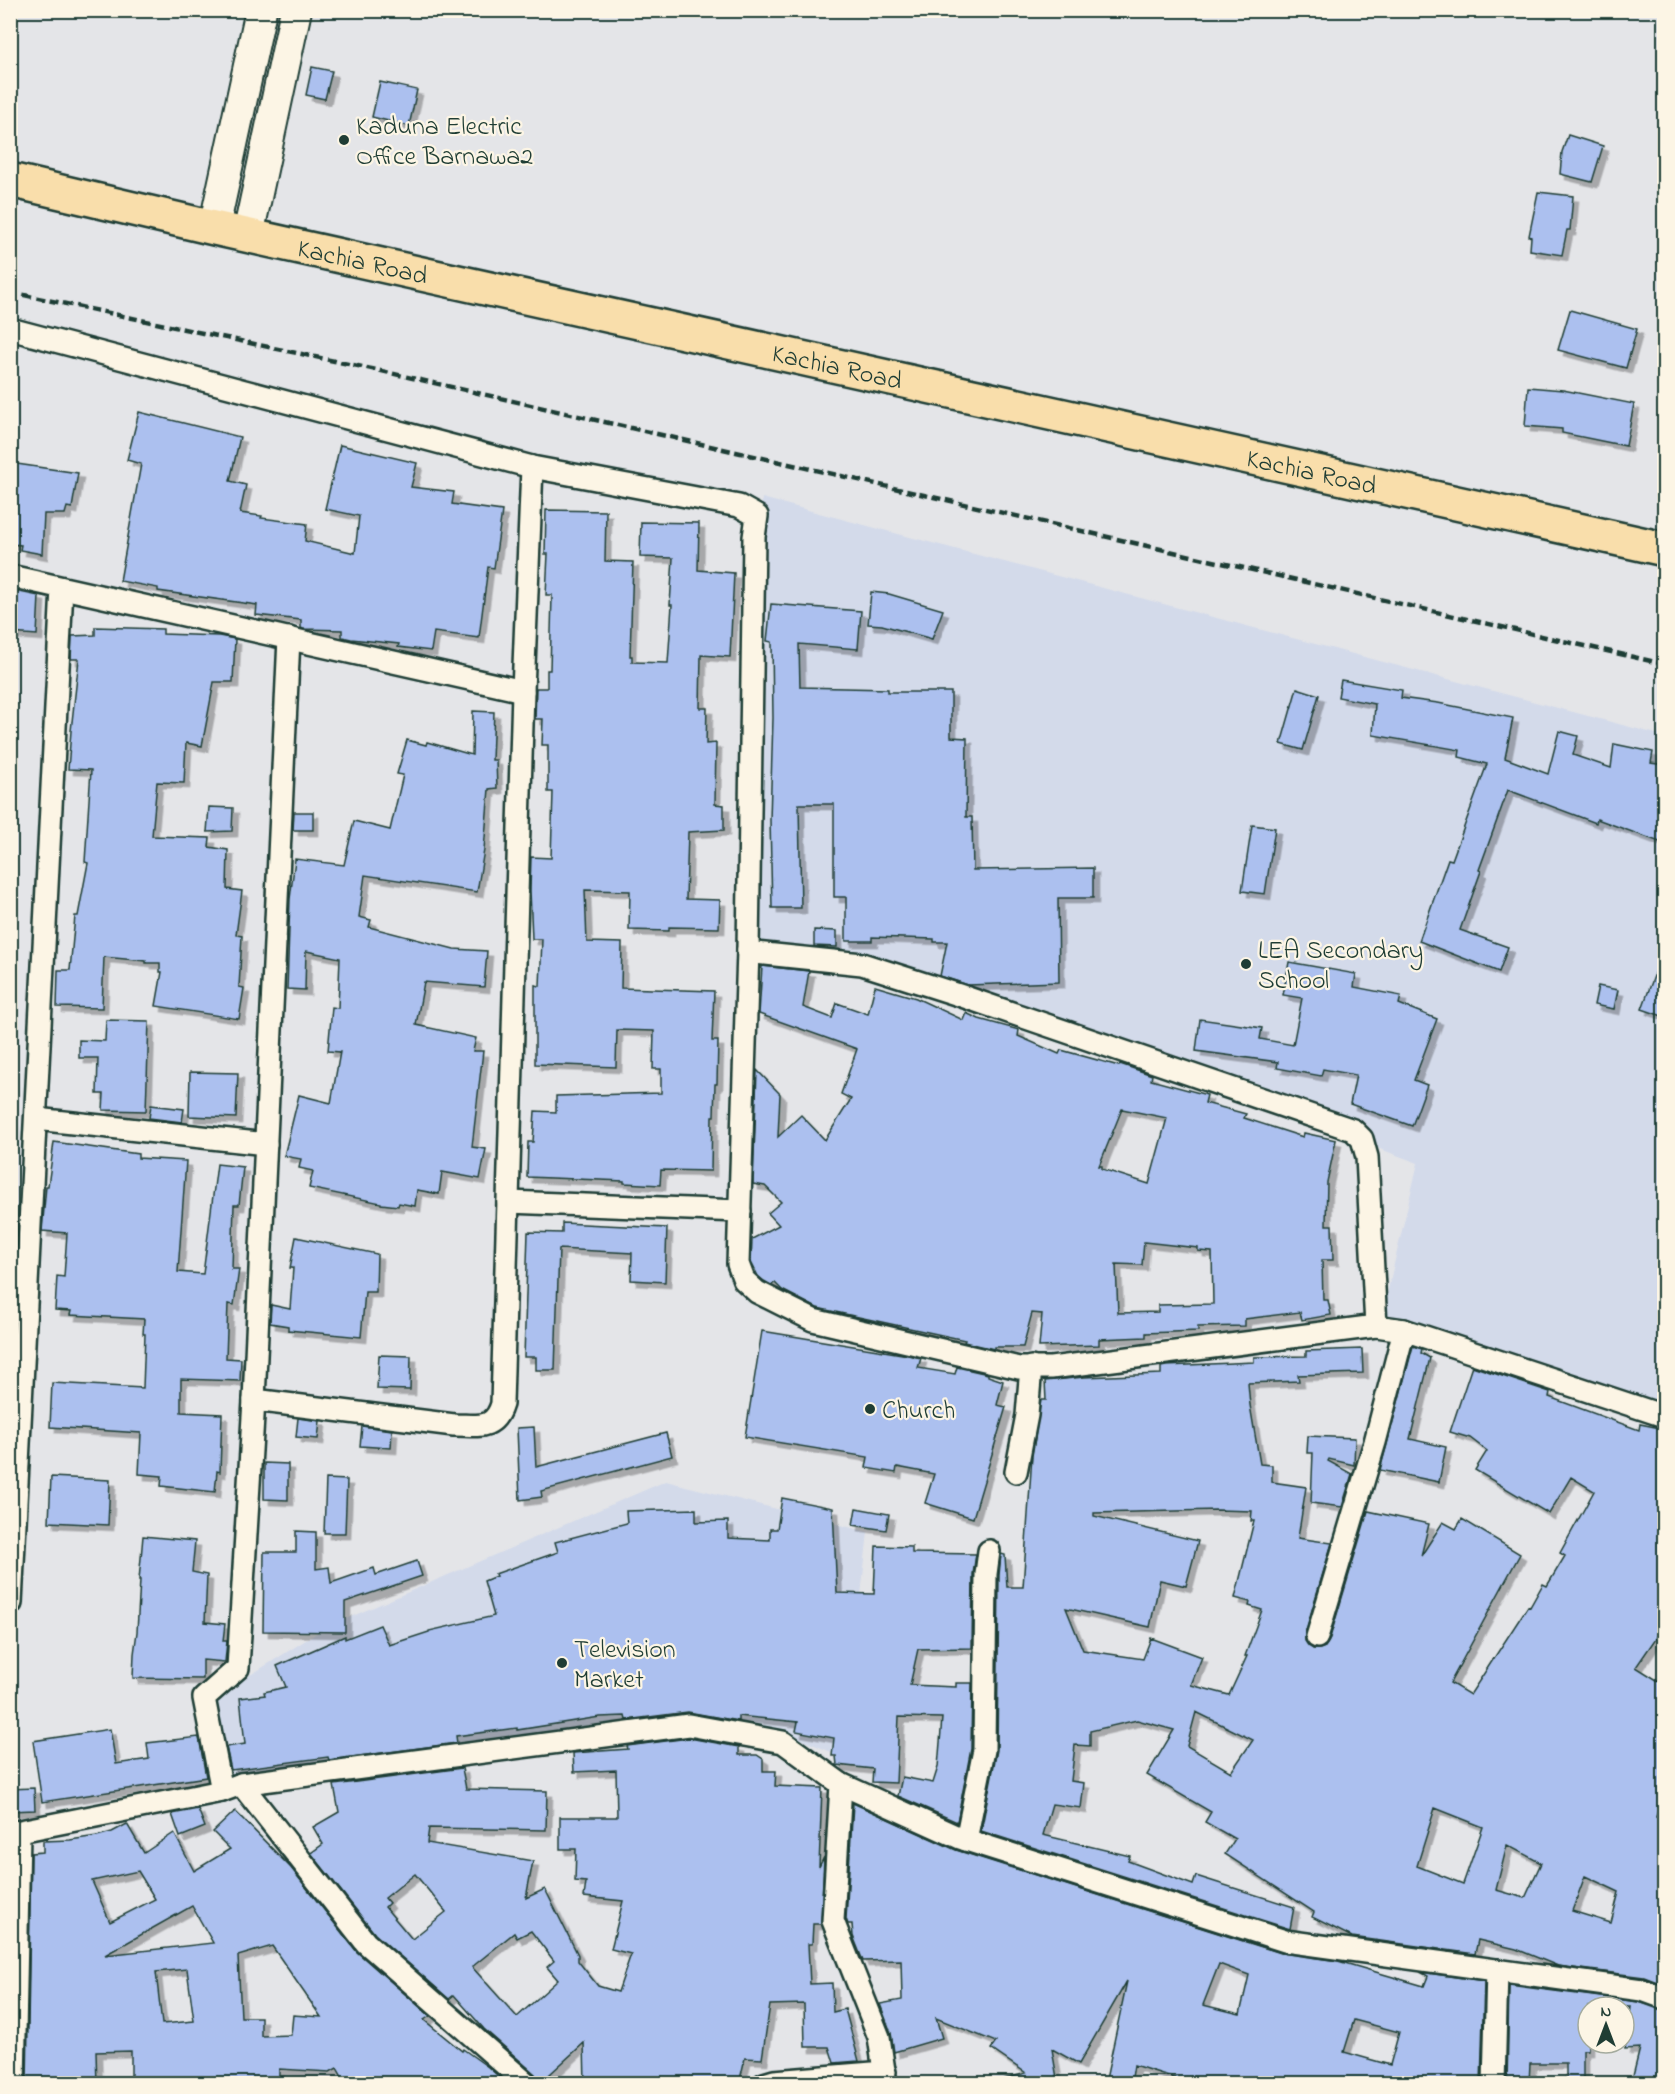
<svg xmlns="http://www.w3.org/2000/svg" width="1675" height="2094" viewBox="0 0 1675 2094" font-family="'Indie Flower',sans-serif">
<defs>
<filter id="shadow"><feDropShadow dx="5.5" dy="5.5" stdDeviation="0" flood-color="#0004"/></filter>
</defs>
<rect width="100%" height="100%" fill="#e4e5e8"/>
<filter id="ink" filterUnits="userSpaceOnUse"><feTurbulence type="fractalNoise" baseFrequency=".0167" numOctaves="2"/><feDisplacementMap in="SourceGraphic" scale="12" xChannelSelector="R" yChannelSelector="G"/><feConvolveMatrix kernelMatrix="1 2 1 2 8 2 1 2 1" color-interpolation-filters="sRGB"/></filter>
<g filter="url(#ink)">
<g fill="#d3daea">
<polygon points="762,498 1664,736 1664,1415 1381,1319 1418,1163 1055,1029 898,974 755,953"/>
<polygon points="666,1481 868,1532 843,1757 798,1738 716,1716 221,1780 214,1698 325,1628"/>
</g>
<g fill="#acc0ef" stroke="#1f3d34" stroke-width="1.5" fill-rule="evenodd" filter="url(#shadow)">
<polygon points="312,67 332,71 325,99 306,95"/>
<polygon points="380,82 417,90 409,126 372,117"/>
<polygon points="1568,135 1603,146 1592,182 1560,174 1562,152"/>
<polygon points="1538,192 1573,196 1570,230 1567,230 1562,255 1530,250 1531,237 1529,236"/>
<polygon points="1570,310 1637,329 1626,368 1558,350"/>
<polygon points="1528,387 1563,390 1634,404 1626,446 1562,433 1562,429 1525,426"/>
<polygon points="139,412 240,437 230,481 246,485 240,513 262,516 261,518 307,524 305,541 355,553 359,516 325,509 340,445 417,463 411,487 454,492 452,504 502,511 494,568 488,567 479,638 434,632 431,651 398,647 399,644 351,639 342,637 342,630 303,629 301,628 301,620 256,615 257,605 158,591 158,588 120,581 141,464 127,460"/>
<polygon points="10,463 78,473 72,508 67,507 65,514 44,514 42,554 20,550 21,545 10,544"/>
<polygon points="546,510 606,511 605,561 633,562 630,656 632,656 632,662 668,663 672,605 670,605 673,558 640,557 641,522 699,523 698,570 734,573 730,657 701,655 700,708 707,708 706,744 716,743 715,804 724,805 724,830 688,832 686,899 720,900 719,928 669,927 669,931 629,930 630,891 585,890 587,942 622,943 621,988 714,991 712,1041 718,1041 717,1084 715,1084 714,1116 712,1116 711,1171 661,1170 660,1185 624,1183 624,1181 527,1177 528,1142 533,1142 535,1111 556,1112 556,1096 661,1093 661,1069 653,1069 654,1031 617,1030 616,1067 535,1064 535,985 540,986 542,939 532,939 530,890 531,857 551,858 553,792 548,792 548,745 542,745 543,719 535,719 536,688 547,688 547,670 550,670 552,595 546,595 548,554 545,554"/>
<polygon points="10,590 39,596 37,635 10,633"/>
<polygon points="871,592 889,594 943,610 932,639 882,625 868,624"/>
<polygon points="771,604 861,611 858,649 799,644 800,687 888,689 888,692 951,692 951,737 967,738 966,817 972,817 973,870 1093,868 1093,898 1058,898 1059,982 968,985 940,976 947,942 934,942 934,939 872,937 872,941 846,941 846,897 834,897 834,804 799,804 801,908 772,908 770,820 773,718 772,642 767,641"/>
<polygon points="95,627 163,629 163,634 219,636 235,639 233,682 214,682 202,746 186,743 184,783 157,782 152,836 210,838 209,847 228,850 227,889 242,891 236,935 242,936 239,987 244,988 239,1019 156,1006 162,972 160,972 160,963 146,963 146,961 104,957 102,1008 57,1007 58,970 70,970 75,916 78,916 88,863 85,862 91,770 68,769 71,731 79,659 71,659 72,636 95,635"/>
<polygon points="1341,680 1402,690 1401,698 1438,703 1513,718 1505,758 1548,774 1559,731 1578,736 1573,755 1611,768 1614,744 1653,752 1651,763 1665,765 1665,844 1597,819 1596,823 1508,790 1479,870 1481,871 1460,930 1508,947 1499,972 1419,941 1448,859 1452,860 1487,764 1459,757 1460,750 1373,735 1375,704 1338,697"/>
<polygon points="1297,688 1319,695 1303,750 1281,744"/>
<polygon points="473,711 494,712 492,760 496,760 497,788 489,789 484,850 477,892 365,875 359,917 371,920 369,927 454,949 487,951 484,987 424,982 416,1025 476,1038 473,1051 483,1051 472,1147 486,1149 480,1179 442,1172 439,1194 417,1190 415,1206 399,1203 398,1206 381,1204 381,1203 309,1188 313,1171 299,1168 301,1159 284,1156 299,1095 331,1103 340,1052 328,1051 332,1007 338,1008 340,958 306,951 305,990 287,989 290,899 295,859 344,865 354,821 390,830 403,775 397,774 407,740 426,745 427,742 472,755"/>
<polygon points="209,807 233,808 232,831 207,832"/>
<polygon points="294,812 313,812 313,830 293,830"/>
<polygon points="1252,825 1275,828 1265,894 1242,891"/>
<polygon points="814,930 837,931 837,947 814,946"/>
<polygon points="1662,954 1665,954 1665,1017 1642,1009"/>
<polygon points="1289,962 1356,974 1354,987 1401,996 1399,1004 1437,1019 1414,1080 1427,1085 1412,1126 1350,1104 1356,1075 1323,1069 1321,1076 1277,1068 1278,1062 1196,1051 1200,1019 1262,1028 1260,1039 1293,1045 1302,998 1283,995"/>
<path d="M762,966L809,971L803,1007L832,1018L837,1003L868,1014L875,986L916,998L963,1020L966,1013L979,1019L1019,1030L1018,1036L1059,1054L1061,1050L1119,1066L1120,1064L1152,1075L1151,1080L1207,1095L1205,1103L1246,1114L1244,1118L1303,1137L1304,1133L1336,1140L1327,1182L1326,1225H1332L1333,1260H1322L1323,1300H1328L1331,1315L1302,1320L1300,1312L1245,1319V1326L1198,1327V1331L1146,1333V1337L1099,1339V1345L1039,1347L1042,1314L1032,1313L1023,1347H994V1349L964,1342L965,1340L817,1308L782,1290L775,1283L771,1285L764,1281L758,1276L751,1262L752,1239L779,1225L768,1213L781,1202L765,1186L753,1184L757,1070L780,1094L778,1137L801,1115L825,1140L851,1099L841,1094L857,1049L759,1014ZM1122,1109L1167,1118L1149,1184L1102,1169V1166H1099ZM1144,1242L1198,1248V1251L1212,1252L1213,1304L1158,1305V1312L1118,1313L1116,1264L1142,1265Z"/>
<polygon points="1598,986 1618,990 1614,1009 1594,1005"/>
<polygon points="106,1020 149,1021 146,1111 103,1110 104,1094 97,1094 98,1058 79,1058 79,1040 105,1041"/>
<polygon points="190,1072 238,1073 236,1118 189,1116"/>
<polygon points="151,1105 184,1109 182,1122 149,1118"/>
<polygon points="54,1142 138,1154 138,1158 186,1161 178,1272 203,1274 217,1164 243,1167 239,1205 234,1205 232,1269 239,1269 234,1305 228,1304 226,1358 241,1359 240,1381 181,1379 181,1412 222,1414 220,1472 217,1471 215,1492 161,1486 162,1476 139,1474 141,1433 50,1427 52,1383 143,1388 145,1334 143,1334 144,1319 70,1315 71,1311 55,1310 57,1276 64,1277 67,1233 42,1231 46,1186 48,1186"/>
<polygon points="562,1223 667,1228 665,1282 631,1280 632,1253 559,1249 555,1370 536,1370 536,1357 524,1357 528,1232 562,1233"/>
<polygon points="296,1237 377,1254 376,1292 365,1292 361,1337 288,1330 288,1326 270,1323 271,1305 290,1309 293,1268 290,1268"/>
<polygon points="762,1331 908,1355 921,1358 918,1368 955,1374 957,1367 988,1374 988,1376 1003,1381 997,1405 1006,1407 973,1518 925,1503 934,1474 897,1467 896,1473 866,1468 868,1457 745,1437"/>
<polygon points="1413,1346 1422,1349 1421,1353 1430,1358 1410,1439 1446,1447 1439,1482 1380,1470"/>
<path d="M1362,1349L1363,1373L1298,1375L1299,1381L1248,1383L1250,1405L1260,1464L1272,1465V1482L1306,1487L1298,1538L1332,1543L1305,1633V1641L1313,1649H1319L1325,1647L1329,1641L1368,1511L1429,1524L1421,1556L1443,1522L1456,1529L1462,1519L1520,1554L1450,1683L1470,1695L1528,1606L1530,1607L1543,1584L1547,1586L1565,1556L1560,1553L1594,1491L1571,1477L1549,1514L1475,1470L1487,1451L1470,1438L1450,1432L1472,1366L1550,1392L1549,1397L1639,1430L1640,1424L1665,1429V1625L1636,1667L1665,1685V1787L1656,1817L1665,1820V1985L1644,1977L1558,1966L1516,1949L1478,1940L1475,1954L1352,1937L1312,1917L1314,1912L1225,1854L1235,1839L1205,1822L1211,1812L1147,1775L1174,1730L1137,1720L1090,1731V1746L1075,1745L1071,1781L1084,1783L1081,1808L1052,1804L1043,1835L1130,1856L1128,1861L1193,1885L1196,1876L1294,1907L1290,1929L981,1831L997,1750L999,1575L1001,1554L1005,1555L1007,1587H1023L1032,1456L1041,1400H1046L1045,1381L1084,1377L1161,1374V1367L1166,1366L1254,1362V1357L1306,1356V1351ZM1217,1510L1252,1511L1251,1521H1254L1235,1598L1250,1602L1249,1606L1262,1610L1245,1656H1247L1229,1695L1191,1685L1202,1657L1151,1638L1143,1659L1083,1650L1066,1608L1150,1627L1160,1580L1186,1586L1198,1541L1094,1516V1513ZM1196,1712L1253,1740L1231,1772L1187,1746ZM1435,1808L1483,1827L1463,1884L1417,1866ZM1507,1845L1541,1863L1525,1898L1496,1890ZM1585,1876L1619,1892L1611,1923L1572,1911Z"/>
<polygon points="379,1355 411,1356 410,1390 377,1389"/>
<polygon points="298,1418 320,1421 318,1439 296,1437"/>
<polygon points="362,1426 392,1430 391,1448 360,1446"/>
<polygon points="534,1427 536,1467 666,1433 672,1456 541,1491 542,1497 520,1500 517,1428"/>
<polygon points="1308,1436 1355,1438 1354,1465 1329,1459 1328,1461 1352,1474 1342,1507 1311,1503 1313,1453 1307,1453"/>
<polygon points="264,1463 288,1464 288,1500 264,1499"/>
<polygon points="51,1477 110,1480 108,1525 49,1522"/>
<polygon points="326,1479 347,1480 345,1533 324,1533"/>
<polygon points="782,1498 833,1508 837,1593 874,1594 876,1546 912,1547 912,1553 976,1554 973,1574 972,1648 918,1649 910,1685 956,1687 956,1683 972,1683 971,1749 957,1822 898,1796 902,1777 933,1783 938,1767 942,1718 899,1717 896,1783 872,1782 873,1769 837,1765 836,1756 832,1756 834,1738 796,1731 798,1722 738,1716 738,1721 688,1712 626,1720 625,1716 600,1717 517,1730 517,1728 456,1736 457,1743 329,1760 328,1757 231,1770 226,1747 245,1744 240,1698 265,1695 264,1692 286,1687 277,1666 345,1636 345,1639 380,1625 389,1645 429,1632 429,1631 494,1616 484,1581 496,1576 495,1574 558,1552 555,1542 627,1523 626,1511 696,1509 696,1522 728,1521 728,1538 770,1540 770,1529 777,1529"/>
<polygon points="856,1508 889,1514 886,1530 853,1525"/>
<polygon points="296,1531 316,1532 316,1569 329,1567 331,1583 374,1568 376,1575 417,1561 422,1576 345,1602 345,1632 263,1631 264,1552 296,1552"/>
<polygon points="143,1536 195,1541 192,1572 207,1575 205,1622 225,1624 223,1641 227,1641 225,1662 203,1660 203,1679 133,1678 134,1654 137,1632 140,1580 139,1580"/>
<polygon points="110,1729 116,1764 149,1759 147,1743 199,1737 206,1777 42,1802 33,1741"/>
<path d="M689,1738L739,1747V1755H757L763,1759V1771H776L775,1786L822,1788L819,1867L824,1857L821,1924H813L812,1944H808L810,1984L832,1983L833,2012L845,2009L859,2061L834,2063L829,2047H805L804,2004L770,2005L762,2059L745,2058L739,2084H720L703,2080V2084H585L584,2043L539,2084L535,2074L484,2029L454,1995L449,1999L375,1934L311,1853L323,1844L313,1827L339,1812L334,1785L462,1768L466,1789L547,1791L546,1830L429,1828L427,1843L533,1861L526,1898L545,1889L578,1955V1961L598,1986L618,1992L631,1954L611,1949L623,1901L584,1897L586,1882L575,1881L576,1849H560V1817H617L616,1770L574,1772L573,1753L628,1749L627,1746ZM415,1874L446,1912L412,1939L385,1907L389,1903L385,1898ZM531,1931L554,1961L547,1967L558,1980L517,2017L472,1967L514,1933L517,1938Z"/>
<polygon points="34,1788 35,1810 10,1811 10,1789"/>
<path d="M853,1803L956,1850L1281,1953L1338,1961L1424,1986L1428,1976L1420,1972L1484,1981L1481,2084H1362L1338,2078L1337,2084H1179L1181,2080L1134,2065L1131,2084H1105L1127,1981L1079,2064L1052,2049L1058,2084H1005L1004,2079L1026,2073L991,2049L996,2042L936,2018L942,2038L894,2052L891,2033L880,2004L902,2000L901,1960L863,1961L853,1936L852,1924H848L846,1919ZM1219,1964L1249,1975L1240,2014L1203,2005ZM1354,2020L1399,2032L1390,2065L1344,2052Z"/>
<polygon points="198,1809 205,1827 180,1837 172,1814"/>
<path d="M235,1811L291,1868L357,1952L430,2016L424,2020L462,2051L463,2049L488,2067L507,2084H346L337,2068L330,2072L279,2069V2084H131V2051L96,2052L97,2084H27L31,1853L43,1852V1841L70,1840L97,1836L112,1832L127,1824L144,1853L174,1833L194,1871L230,1849L213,1832ZM138,1871L155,1899L110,1922L92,1881ZM192,1906L213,1943L105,1955ZM272,1946L321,2017L293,2015L291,2035L261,2036V2017H241L238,1956ZM187,1969L194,2021L162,2024L156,1972Z"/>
<polygon points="1509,1985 1639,2002 1665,2010 1665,2073 1662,2084 1631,2084 1640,2048 1625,2049 1631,2007 1588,2007 1588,2050 1583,2050 1583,2084 1566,2084 1566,2063 1530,2063 1529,2084 1507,2084"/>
</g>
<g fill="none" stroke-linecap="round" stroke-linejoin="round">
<g stroke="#1f3d34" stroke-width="26">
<g id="street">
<polyline points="10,329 532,467 739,506 757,516 754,537 748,950 738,1264 744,1280 757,1292 813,1320 1019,1368 1051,1368 1376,1326 1404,1330 1664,1416"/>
<polyline points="10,576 523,691"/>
<polyline points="748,950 755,953 862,964 959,995 1353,1130 1362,1139 1367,1157 1376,1326"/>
<polyline points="36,1119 266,1144"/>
<polyline points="508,1202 740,1211"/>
<path d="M254,1400L454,1425C477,1425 494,1431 502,1404L523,691L532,467"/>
<polyline points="1016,1472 1027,1415 1031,1367"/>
<polyline points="11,1603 62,588"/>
<polyline points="1317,1637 1375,1442 1404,1330"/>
<polyline points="241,1784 366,1943 527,2084"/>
<polyline points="841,1784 833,1921 879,2037 886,2084"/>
<polyline points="222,1791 204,1698 238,1668 254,1400 289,638"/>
<polyline points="10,1833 222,1791 241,1784 689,1725 783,1742 841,1784 960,1838 1285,1941 1642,1990 1664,1998"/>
<polyline points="966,1840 984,1750 986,1574 989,1551"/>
<polyline points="14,2084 19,1833"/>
<polyline points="764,2084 774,2081 885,2072"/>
<polyline points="1494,2084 1497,1970"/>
</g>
</g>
<g stroke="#1f3d34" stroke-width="34">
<g id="secondary">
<polyline points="214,228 261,10"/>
<polyline points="248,235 296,10"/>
</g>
</g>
<g stroke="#1f3d34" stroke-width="38">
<g id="primary">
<path id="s1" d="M10,180L214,228L1664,549"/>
</g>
</g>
<use href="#street" stroke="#fcf5e5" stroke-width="21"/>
<use href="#secondary" stroke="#fcf5e5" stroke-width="30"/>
<use href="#primary" stroke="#f9deab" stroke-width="33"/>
<polyline stroke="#1f3d34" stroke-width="4.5" stroke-dasharray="9 4.5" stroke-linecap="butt" points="10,292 386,372 1664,664"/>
</g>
</g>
<g fill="#1f3d34" stroke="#fcf5e5" stroke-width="2">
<circle cx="344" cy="140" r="6"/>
<circle cx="1246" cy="964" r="6"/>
<circle cx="870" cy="1409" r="6"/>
<circle cx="562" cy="1663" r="6"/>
</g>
<g text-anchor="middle" stroke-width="4.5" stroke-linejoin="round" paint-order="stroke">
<g font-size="26" fill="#1f3d34" stroke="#fcf5e5" text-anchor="start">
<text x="356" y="134">Kaduna Electric<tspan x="356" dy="30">Office Barnawa2</tspan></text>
<text x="1258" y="958">LEA Secondary<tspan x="1258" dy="30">School</tspan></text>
<text x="882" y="1418">Church</text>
<text x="574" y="1657">Television<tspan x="574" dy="30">Market</tspan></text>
</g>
<g font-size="26" fill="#1f3d34" stroke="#fcf5e5">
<text dy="9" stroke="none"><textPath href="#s1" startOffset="362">Kachia Road</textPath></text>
<text dy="9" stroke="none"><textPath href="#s1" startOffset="848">Kachia Road</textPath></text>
<text dy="9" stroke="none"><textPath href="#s1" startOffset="1334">Kachia Road</textPath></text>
</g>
</g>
<rect width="1675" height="2094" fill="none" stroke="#fcf5e5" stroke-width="36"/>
<rect x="18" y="18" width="1639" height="2058" fill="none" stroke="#1f3d34" stroke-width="2" filter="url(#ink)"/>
<g transform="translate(1606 2025)"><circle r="28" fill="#fcf5e5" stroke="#a4ab9e" stroke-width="1.5"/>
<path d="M0-4.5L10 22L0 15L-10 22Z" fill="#1f3d34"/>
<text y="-9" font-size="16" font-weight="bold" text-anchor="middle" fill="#1f3d34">N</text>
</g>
</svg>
